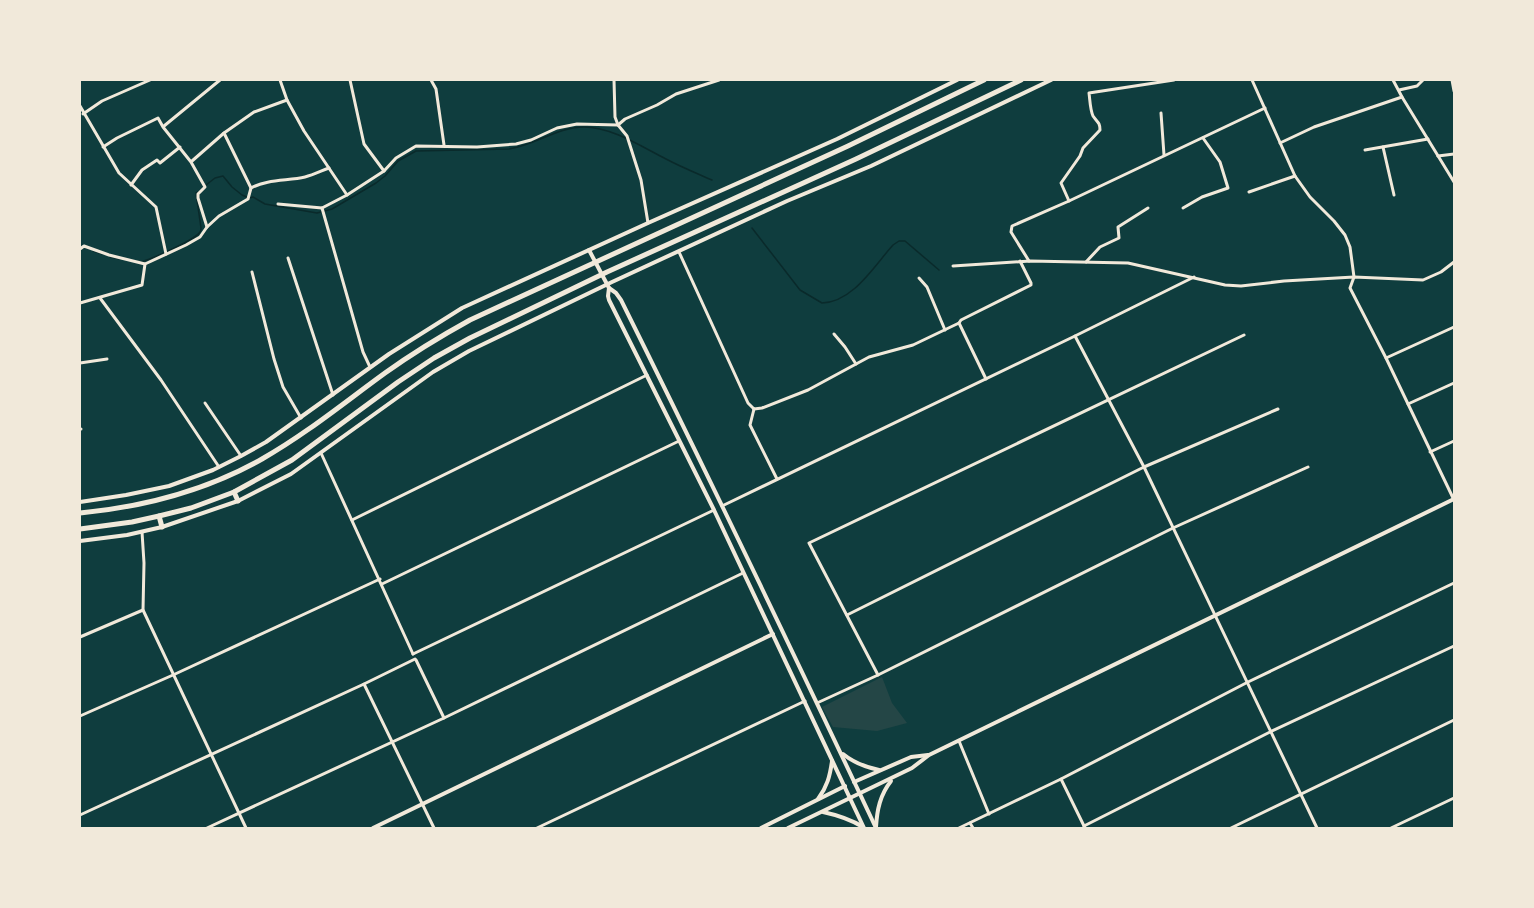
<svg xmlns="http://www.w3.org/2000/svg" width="1534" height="908" viewBox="0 0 1534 908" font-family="Poppins,sans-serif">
<rect width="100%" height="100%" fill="#0f3d3e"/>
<polygon fill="#244646" points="882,677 892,703 907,723 877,731 833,727 822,707"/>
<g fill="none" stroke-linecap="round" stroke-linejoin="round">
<g stroke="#0a2a2b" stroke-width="1.5">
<path d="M206,185L215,178L223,176L232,187L242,195L249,198L253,197L265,204L317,213L332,209L376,183L385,176L398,161L416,151L509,149C535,145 558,127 584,127C612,127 642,147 666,159C681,167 696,173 712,180"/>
<path d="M752,228L800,290L822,303C853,302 874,266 893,245L899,241H905L939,270"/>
<polyline points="93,251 103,254"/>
<polyline points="110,257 120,259"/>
<path d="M140,262C150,260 195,240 200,232C201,231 201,229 201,228L196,193L198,192"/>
</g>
<g stroke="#f1e9da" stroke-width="3">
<polyline points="280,80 287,100 304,131 347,195"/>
<polyline points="350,80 364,144 384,171"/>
<polyline points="431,80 436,89 444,145"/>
<polyline points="614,80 615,117 618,125 627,136 641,180 648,223"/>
<polyline points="1252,80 1295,176 1310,197 1334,221 1345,235 1350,247 1354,277 1350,288 1386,358 1454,500"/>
<polyline points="1393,80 1402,97 1454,182"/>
<polyline points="1452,80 1454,91"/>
<polyline points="1399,90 1417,86 1423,80"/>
<polyline points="80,106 119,173 156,207 166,254"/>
<polyline points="1161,113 1164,155"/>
<polyline points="83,114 102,101 150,80"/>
<polyline points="164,126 220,80"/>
<polyline points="1280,143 1314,127 1402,97"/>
<polyline points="103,147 117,138 158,118 163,127 191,162 205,187 198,194 198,198 207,227"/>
<polyline points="1383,147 1394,195"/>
<polyline points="1365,150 1428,139"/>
<polyline points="1438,156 1454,154"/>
<polyline points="192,161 224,133 254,112 287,100"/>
<polyline points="131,185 142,170 157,160 160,163 180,147"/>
<path d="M251,188C267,179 288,181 305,177C313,175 321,171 329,168"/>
<polyline points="1249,192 1295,176"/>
<path d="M1069,201L1061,183L1080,156L1083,148L1100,130C1100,122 1097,122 1093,116C1090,109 1090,100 1089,93L1174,80"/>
<polyline points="278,204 322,208 347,195 384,171 396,158 416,146 477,147 516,144 531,140 557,128 577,124 618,125 625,119 657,105 676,94 719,80"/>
<polyline points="322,208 363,352 370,367"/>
<polyline points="1183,208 1202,197 1228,188 1220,162 1203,138"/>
<polyline points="80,249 84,246 109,255 145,264"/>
<polyline points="679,252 748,403 754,409"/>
<polyline points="288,258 333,395"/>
<polyline points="1029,261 1011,232 1012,226 1069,201 1265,108"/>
<polyline points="1086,262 1100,247 1119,238 1118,227 1148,208"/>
<polyline points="953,266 1030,261 1128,263 1225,285 1241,286 1284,281 1354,277 1423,280 1441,272 1454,262"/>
<polyline points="252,272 274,359 283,387 301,418"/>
<polyline points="919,278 927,287 945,330"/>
<polyline points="100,298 161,380 219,467"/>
<polyline points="80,303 142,285 145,264 186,245 200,237 207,227 219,216 248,199 251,188 224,133"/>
<polyline points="834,334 845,347 856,364"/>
<polyline points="1075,336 1144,467 1317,828"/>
<polyline points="1386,358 1454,327"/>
<polyline points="80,363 107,359"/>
<polyline points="986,379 959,323 961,320 1031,285 1031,283 1020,261"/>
<polyline points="205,403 241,456"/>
<polyline points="1408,404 1454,383"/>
<polyline points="754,409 762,408 808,390 869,357 913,345 959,323"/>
<polyline points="754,409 750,425 777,479"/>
<polyline points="80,429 81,429"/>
<polyline points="1430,452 1454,441"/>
<polyline points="321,453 413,654"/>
<polyline points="722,506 1075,336 1194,277"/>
<polyline points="352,520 647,375"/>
<polyline points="142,532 144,563 143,610 246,828"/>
<polyline points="382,584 679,441"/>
<polyline points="847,615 1144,467 1278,409"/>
<polyline points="80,637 143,610"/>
<polyline points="413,654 714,510"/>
<polyline points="416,660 444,718"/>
<polyline points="878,675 809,543 1244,335"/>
<polyline points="364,684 434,828"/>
<polyline points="817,703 878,675 1173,528 1308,467"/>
<polyline points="80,716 173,675 380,579"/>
<polyline points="959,741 989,814"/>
<polyline points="1061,779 1085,828"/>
<polyline points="80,815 364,684 415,659"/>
<polyline points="970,823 973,828"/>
<polyline points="1084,826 1270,732 1454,646"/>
<polyline points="207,828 444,718 743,573"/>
<polyline points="537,828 805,701"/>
<polyline points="959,828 1061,779 1248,682 1454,583"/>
<polyline points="1231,828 1454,720"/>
<polyline points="1391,828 1454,798"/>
</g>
<g stroke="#f1e9da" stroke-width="4">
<path d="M589,250L609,288L616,293L621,300C708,475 793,652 876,828"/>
<polyline points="609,288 608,296 609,300 714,510 864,828"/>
<polyline points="80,502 126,495 169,486 213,470 241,456 266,442 389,354 462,308 648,223 837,139 957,80"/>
<polyline points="80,541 127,535 162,527 238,501 291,474 433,372 469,351 612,282 787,201 871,166 1051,80"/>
<path d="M843,754C854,763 865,767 879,770"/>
<polyline points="854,782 911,757 928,755"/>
<path d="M818,799C827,787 830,776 832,761"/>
<path d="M823,812C837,815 850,819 863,827"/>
<path d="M876,827C877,810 880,795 891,781"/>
<polyline points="373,828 773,634"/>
<polyline points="761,828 845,786"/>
<polyline points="788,828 912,768 929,755 1454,499"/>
</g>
<g stroke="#f1e9da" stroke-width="5">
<polyline points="234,492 238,501"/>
<path d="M80,513C142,507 207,490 262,459C306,434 345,402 385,373C413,353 441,336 470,320L848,146L984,80"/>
<polyline points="159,516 162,527"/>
<polyline points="80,529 132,522 159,516 191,508 234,492 292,460 398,382 434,358 470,338 607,272 856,159 1021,80"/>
</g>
</g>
<rect width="1534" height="908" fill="none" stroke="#f1e9da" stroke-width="162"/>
</svg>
